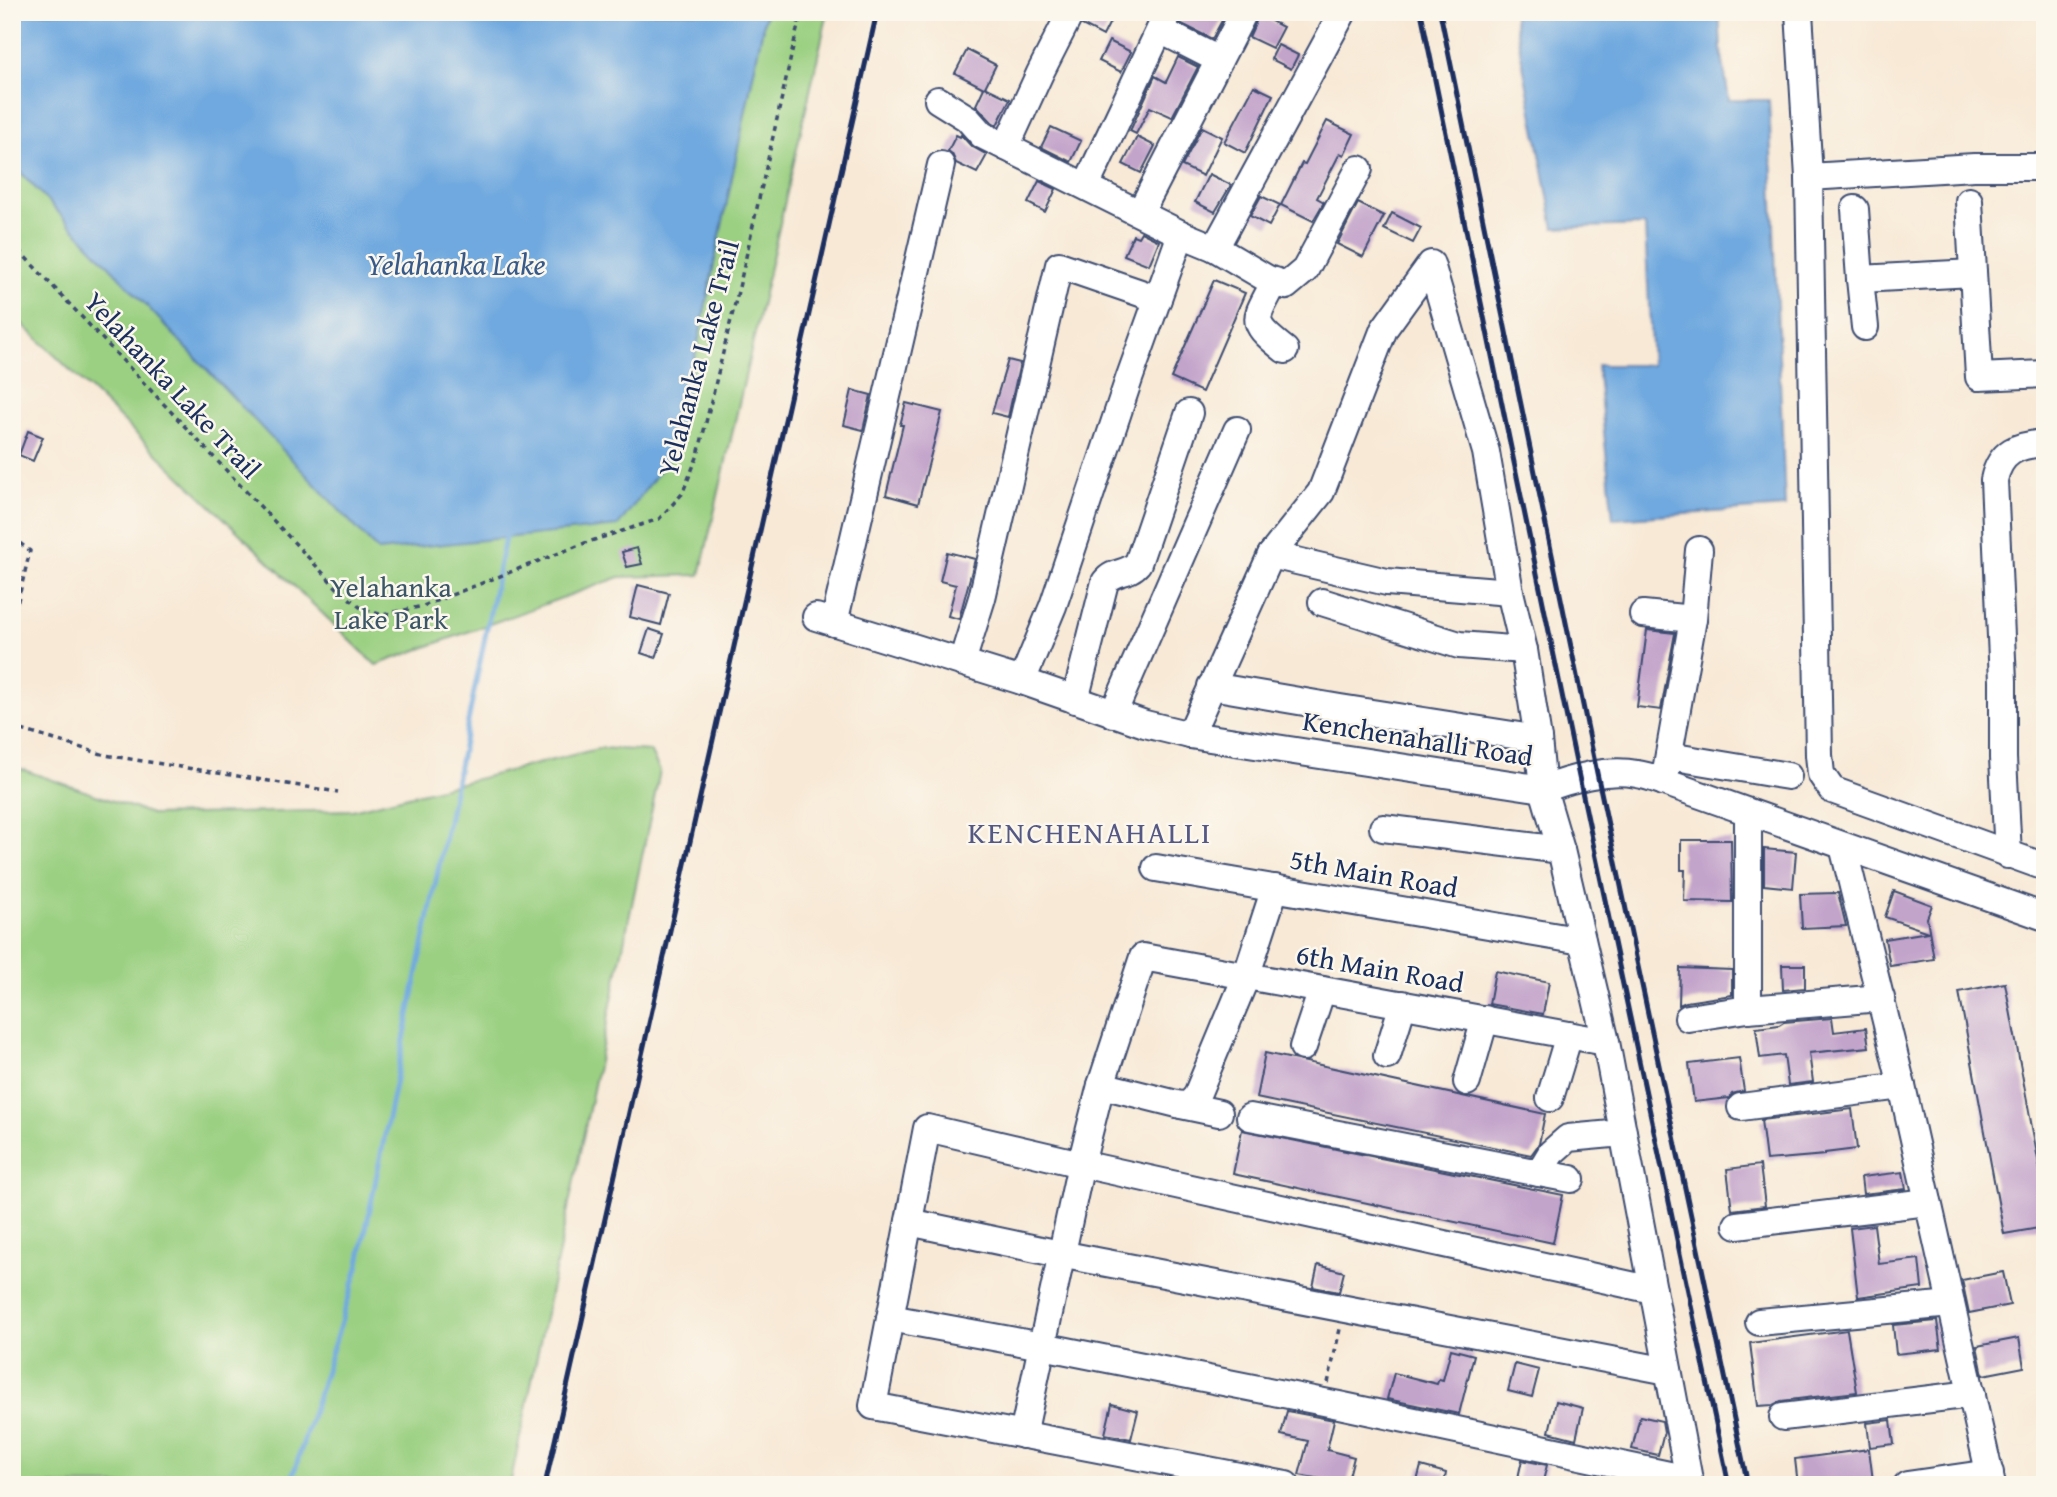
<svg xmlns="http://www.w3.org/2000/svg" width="2057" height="1497" viewBox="0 0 2057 1497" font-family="'Gentium Book Plus',serif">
<rect width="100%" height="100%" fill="#fbf7ec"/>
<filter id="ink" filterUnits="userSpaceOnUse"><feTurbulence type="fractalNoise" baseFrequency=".0143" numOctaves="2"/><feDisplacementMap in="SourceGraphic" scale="14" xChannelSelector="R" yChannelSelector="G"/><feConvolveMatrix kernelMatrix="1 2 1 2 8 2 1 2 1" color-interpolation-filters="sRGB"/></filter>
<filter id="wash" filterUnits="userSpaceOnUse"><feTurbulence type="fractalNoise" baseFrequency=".00686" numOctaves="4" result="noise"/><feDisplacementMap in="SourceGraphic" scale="28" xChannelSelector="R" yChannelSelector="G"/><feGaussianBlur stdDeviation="1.57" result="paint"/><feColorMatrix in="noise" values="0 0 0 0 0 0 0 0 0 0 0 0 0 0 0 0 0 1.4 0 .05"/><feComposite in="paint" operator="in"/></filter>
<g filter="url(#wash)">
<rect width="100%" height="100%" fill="#f8e9d6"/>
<g fill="#9bd082" stroke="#5b8070" stroke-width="2">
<polygon points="766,12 828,12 700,575 620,577 376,665 12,314 12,163 378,551 676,449"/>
<polygon points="601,748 650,751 660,771 510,1485 12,1485 12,766 154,815 352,810"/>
</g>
<g fill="#6fa9df" stroke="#456c9e" stroke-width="2">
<polygon points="12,12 766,12 676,449 618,526 378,551 12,163"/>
<polygon points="1513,12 1719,12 1721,49 1729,100 1769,100 1785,507 1613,519 1597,365 1652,365 1645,225 1554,228"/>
</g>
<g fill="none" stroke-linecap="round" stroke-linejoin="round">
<polyline stroke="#6fa9df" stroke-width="5" points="290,1485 358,1268 506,533"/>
</g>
<g id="blocks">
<g fill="#c2a3ca">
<polygon points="1087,12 1115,12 1103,36 1082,25"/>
<polygon points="1184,12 1219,12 1225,15 1212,39 1180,23"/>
<polygon points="1259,15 1283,27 1272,48 1249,37"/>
<polygon points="1109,41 1131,52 1121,72 1099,61"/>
<polygon points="1278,45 1298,55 1291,69 1271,59"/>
<polygon points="967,50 996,65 985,87 1010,99 997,125 992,122 976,105 984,88 955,73"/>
<polygon points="1178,57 1198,67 1172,117 1150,107 1136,134 1130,131 1155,76 1166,82"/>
<polygon points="1254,86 1273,95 1245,153 1224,142"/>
<polygon points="1327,121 1354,134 1344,155 1340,153 1317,198 1324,202 1313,221 1281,205 1302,163 1305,164"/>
<polygon points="1051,127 1081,141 1071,162 1041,147"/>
<polygon points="1202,127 1222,137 1203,176 1182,166"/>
<polygon points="956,135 960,137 961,135 971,146 987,155 977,173 956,163 952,154 948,151"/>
<polygon points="1137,137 1155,146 1141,173 1123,164"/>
<polygon points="1209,174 1231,185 1215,212 1195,202"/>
<polygon points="1039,181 1056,189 1045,212 1028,203"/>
<polygon points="1261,196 1280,205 1269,226 1250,216"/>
<polygon points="1358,203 1384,216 1363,257 1337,244"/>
<polygon points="1392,213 1421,228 1413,243 1384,229"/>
<polygon points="1141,232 1159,241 1149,265 1124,255 1133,235 1138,237"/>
<polygon points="1214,280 1245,293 1202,392 1171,378"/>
<polygon points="1008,360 1020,363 1008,417 992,413"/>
<polygon points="852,390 871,395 863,430 844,425"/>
<polygon points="906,403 942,412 918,504 886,495 903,425 900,425"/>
<polygon points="28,431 43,437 33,461 19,455"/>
<polygon points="637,548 642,564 627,567 622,552"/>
<polygon points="947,552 975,559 959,619 948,616 956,585 940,581"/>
<polygon points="638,585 669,593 661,625 630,617"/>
<polygon points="649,629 664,634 656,658 641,653"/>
<polygon points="1647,630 1675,633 1661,710 1637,707"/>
<polygon points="1681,840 1731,840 1732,902 1684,901 1685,870 1681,870"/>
<polygon points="1764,849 1796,852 1793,888 1764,885"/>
<polygon points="1894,891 1932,905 1927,918 1934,959 1890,966 1885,939 1928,932 1885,917"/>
<polygon points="1838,893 1846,926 1802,928 1800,894"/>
<polygon points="1782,965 1805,965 1805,988 1783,990"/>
<polygon points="1680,968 1732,970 1732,995 1686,1002 1679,1005"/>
<polygon points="1495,971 1549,982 1543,1014 1489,1004"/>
<polygon points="2005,983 2045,1197 2045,1227 2004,1234 1959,992"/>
<polygon points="1832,1018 1834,1032 1866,1028 1869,1047 1809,1053 1813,1082 1788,1085 1784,1055 1760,1058 1756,1028 1779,1025 1784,1022"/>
<polygon points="1265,1053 1545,1114 1539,1144 1531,1155 1256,1098"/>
<polygon points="1739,1058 1744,1091 1732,1094 1729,1098 1694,1102 1689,1064"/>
<polygon points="1852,1109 1857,1149 1825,1153 1825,1155 1766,1160 1761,1120"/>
<polygon points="1242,1130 1563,1195 1553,1243 1233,1174"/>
<polygon points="1760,1165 1765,1206 1732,1210 1727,1169"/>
<polygon points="1903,1172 1906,1189 1863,1194 1861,1177"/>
<polygon points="1874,1225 1879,1264 1919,1259 1922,1288 1858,1297 1850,1228"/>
<polygon points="1318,1265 1344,1272 1339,1292 1313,1287"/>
<polygon points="2003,1272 2010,1305 1969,1313 1962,1280"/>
<polygon points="1937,1321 1941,1349 1896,1354 1893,1325"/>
<polygon points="1847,1330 1857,1392 1781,1401 1773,1405 1758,1406 1750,1343"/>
<polygon points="2019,1338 2024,1367 1983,1375 1977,1346"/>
<polygon points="1451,1349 1474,1355 1459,1414 1387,1399 1394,1373 1437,1384 1439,1379 1443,1380"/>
<polygon points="1515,1364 1539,1370 1532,1397 1508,1391"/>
<polygon points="1556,1401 1583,1408 1576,1439 1549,1432"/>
<polygon points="1112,1404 1138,1411 1131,1439 1105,1434"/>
<polygon points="1287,1411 1334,1420 1327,1450 1354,1457 1347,1484 1299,1475 1308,1441 1281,1435"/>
<polygon points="1640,1416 1662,1421 1664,1432 1658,1455 1632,1449"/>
<polygon points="1891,1420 1894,1444 1870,1447 1867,1423"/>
<polygon points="1869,1449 1873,1481 1844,1485 1798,1485 1795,1459"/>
<polygon points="1522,1460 1547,1465 1542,1485 1530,1485 1517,1482"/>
<polygon points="1421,1466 1446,1473 1444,1485 1416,1485"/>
</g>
</g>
</g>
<g filter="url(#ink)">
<use href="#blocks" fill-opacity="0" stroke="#3c4b70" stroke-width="2"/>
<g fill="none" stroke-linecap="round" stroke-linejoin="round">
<g stroke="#3c4b70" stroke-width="30">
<g id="minor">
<polyline points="1799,12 1809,177"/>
<polyline points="1160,30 1219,60"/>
<polyline points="938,100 967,118 982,135 1181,234 1129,379 1053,606 1022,681"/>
<polyline points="1006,147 1040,73 1071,12"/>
<polyline points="2045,167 1974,167 1809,177 1819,755 1821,774 1832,790 2045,867"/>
<polyline points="1086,186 1168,12"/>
<polyline points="1969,201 1979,377 2045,374"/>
<polyline points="1855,209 1860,279 1865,327"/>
<polyline points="1140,213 1244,12"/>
<polyline points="1181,234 1215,248 1343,12"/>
<polyline points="1215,248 1266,278 1286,286 1305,270 1359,169"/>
<polyline points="1860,279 1973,273"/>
<path d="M1275,281C1255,321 1247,320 1285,350"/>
<polyline points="1271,555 1387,582 1510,592"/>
<polyline points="1322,602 1459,645 1524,650"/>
<polyline points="1643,614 1693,619"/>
<path d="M816,617L1022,681L1145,724L1190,735L1543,789C1573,779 1605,768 1637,774C1646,775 1656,779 1664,782L2045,917"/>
<polyline points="834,623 941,165"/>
<polyline points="962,662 982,598 1059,265 1158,299"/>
<polyline points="1211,686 1340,708 1538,739"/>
<path d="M1075,700L1105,582C1115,569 1127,576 1138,563L1189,413"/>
<polyline points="1113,714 1237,430"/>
<polyline points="1190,735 1271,555 1321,492 1384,329 1431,264 1486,452 1510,592 1524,650 1538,739 1543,789 1561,850 1606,1042 1690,1485"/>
<polyline points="1669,756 1788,776"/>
<polyline points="1664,782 1693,619 1699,550"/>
<polyline points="1383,828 1561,850"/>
<polyline points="1843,846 1902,1086 1992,1485"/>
<path d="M2008,855L2003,758V681L1994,480C2000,451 2018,445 2045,443"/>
<polyline points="1156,868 1582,941"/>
<polyline points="1748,1009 1748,812"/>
<polyline points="1688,1018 1748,1009 1881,998"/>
<polyline points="1303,1047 1322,990"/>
<polyline points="1387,1056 1403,1004"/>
<polyline points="1467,1082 1485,1019"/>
<polyline points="1101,1085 1181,1105 1189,1104 1196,1097 1246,977 1275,888"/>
<polyline points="1550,1098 1569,1035"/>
<polyline points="1181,1105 1219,1113"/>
<polyline points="1741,1107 1902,1086"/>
<polyline points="1250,1117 1539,1173 1551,1153 1568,1138 1623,1133"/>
<polyline points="1539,1173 1571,1179"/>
<polyline points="909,1222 1060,1254 1668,1371"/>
<polyline points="1737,1225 1928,1202"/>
<polyline points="890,1318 1042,1346 1081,1164 1101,1085 1143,957 1606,1042"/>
<polyline points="1759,1322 1951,1304"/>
<polyline points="1783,1417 1972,1394"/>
<polyline points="1023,1435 1042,1346 1339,1405 1688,1479"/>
<polyline points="1286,1485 873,1406 927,1128 1081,1164 1653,1290"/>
<polyline points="1907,1485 1990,1473"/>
</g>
</g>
<g stroke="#3c4b70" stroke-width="3.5" stroke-dasharray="5 5" stroke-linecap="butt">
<polyline points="12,243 338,589 361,608 382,615 423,606 585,543 659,519 682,494 698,455 741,279 801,12"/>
<polyline points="12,537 30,551 12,625"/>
<polyline points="12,727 105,755 338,792"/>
<polyline points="1328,1383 1340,1329"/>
</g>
<use href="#minor" stroke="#fff" stroke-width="26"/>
<g stroke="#1b2f5e" stroke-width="5">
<polyline points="1421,12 1579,777 1729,1485"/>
<polyline points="1440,12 1597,773 1748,1485"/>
<polyline points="545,1485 877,12"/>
</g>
</g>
</g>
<g text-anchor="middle" stroke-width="5" stroke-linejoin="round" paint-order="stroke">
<g font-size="28" fill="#1b2f5e" stroke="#fbf7ec">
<text transform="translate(698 358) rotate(-75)" y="10">Yelahanka Lake Trail</text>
<text transform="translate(173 385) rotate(47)" y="10">Yelahanka Lake Trail</text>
<text transform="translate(1418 738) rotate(9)" y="10">Kenchenahalli Road</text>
<text transform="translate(1374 873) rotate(10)" y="10">5th Main Road</text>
<text transform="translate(1380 968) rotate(10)" y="10">6th Main Road</text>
</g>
<g font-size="28" fill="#3b5767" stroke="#fbf7ec">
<text x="391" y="597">Yelahanka<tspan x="391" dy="32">Lake Park</tspan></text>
</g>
<g font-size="30" font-style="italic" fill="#385a8b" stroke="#fbf7ec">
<text x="456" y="275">Yelahanka Lake</text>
</g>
<g font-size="30" letter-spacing="2" fill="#555884" stroke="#fbf7ec">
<text x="1090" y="843">KENCHENAHALLI</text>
</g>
</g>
<rect width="2057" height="1497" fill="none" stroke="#fbf7ec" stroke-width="42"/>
</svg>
